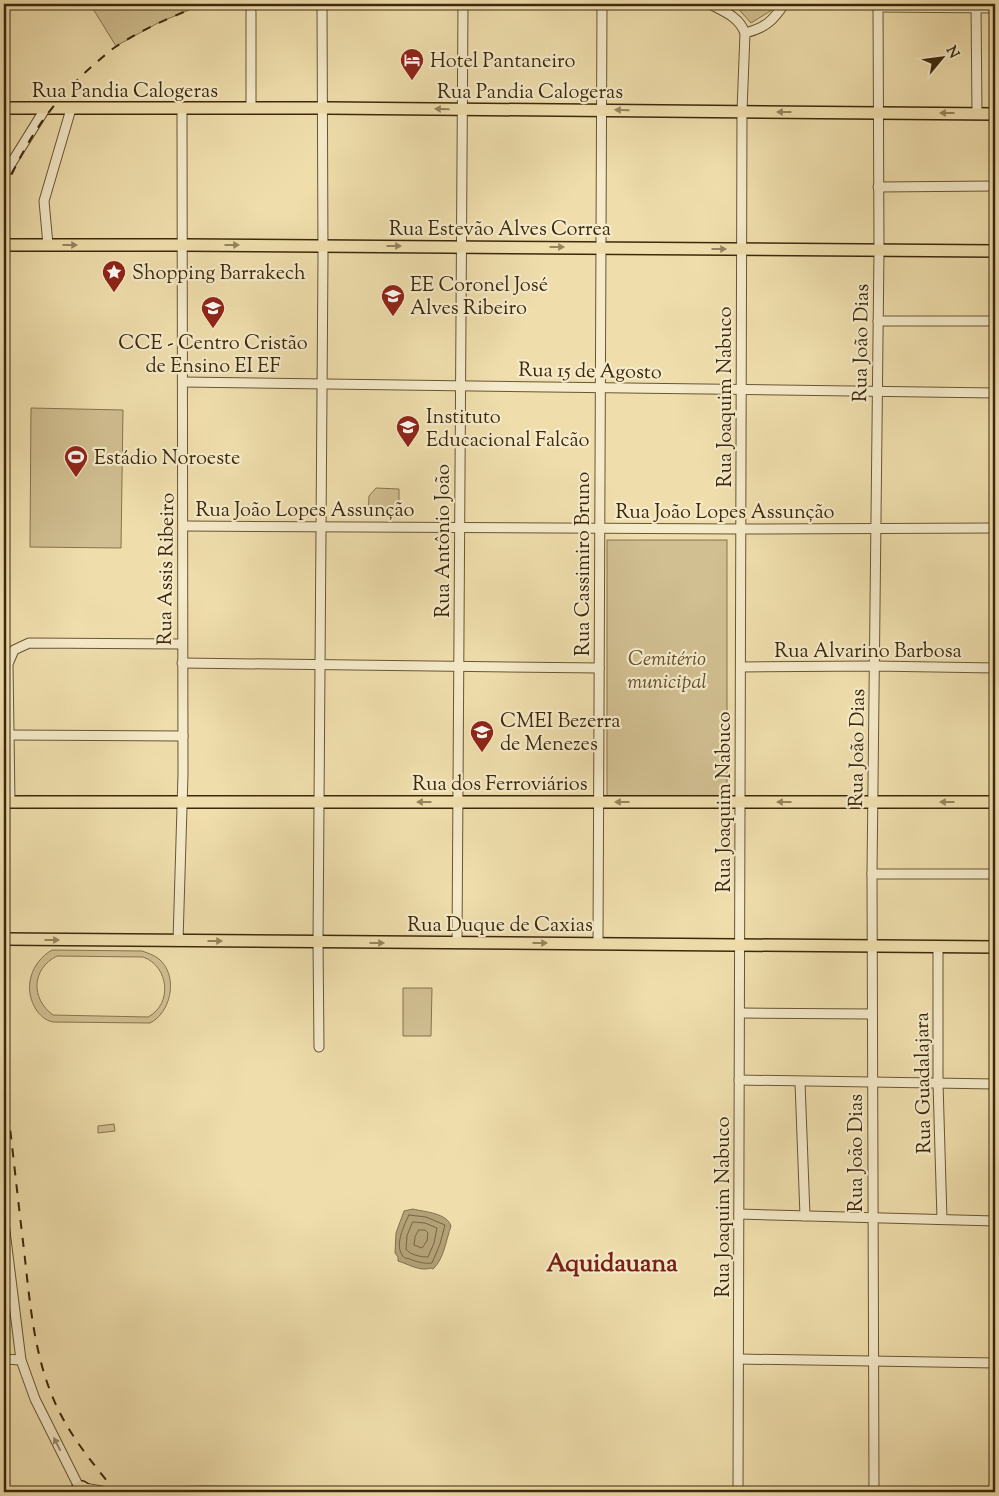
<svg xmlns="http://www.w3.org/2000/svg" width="999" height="1496" viewBox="0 0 999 1496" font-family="'Sorts Mill Goudy',serif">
<rect width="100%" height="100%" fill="#efdeac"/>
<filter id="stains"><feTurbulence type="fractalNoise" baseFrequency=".004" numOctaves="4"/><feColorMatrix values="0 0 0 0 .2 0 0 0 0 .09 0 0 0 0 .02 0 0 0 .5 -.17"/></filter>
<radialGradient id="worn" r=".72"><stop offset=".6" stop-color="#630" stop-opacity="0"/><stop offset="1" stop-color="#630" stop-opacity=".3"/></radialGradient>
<g fill="#d1bf91" stroke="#86744e" fill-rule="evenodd">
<polygon points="90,4 203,4 158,23 116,46"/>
<polygon points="734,4 775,4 772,10 751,23"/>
<polygon points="31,408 123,410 121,548 30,547"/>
<polygon points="376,488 399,489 399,517 368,517 369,496"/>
<rect x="607" y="540" width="120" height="258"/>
<path d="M52,950L142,951C150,954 157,956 162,962C178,980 170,1013 150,1023L53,1022C45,1020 42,1017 37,1011C22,989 31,962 52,950ZM57,956L143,957C169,966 173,1004 148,1017L53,1015C31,999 31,969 57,956Z"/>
<polygon points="403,988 432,988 431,1036 403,1036"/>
<polygon points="114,1124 115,1131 98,1133 98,1126"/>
</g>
<path fill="#b2a076" stroke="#83704c" d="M413,1209C425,1212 447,1213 451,1226C446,1240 444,1259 433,1269L431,1268C421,1272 408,1264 398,1261V1257L395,1253L396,1233L404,1211Z"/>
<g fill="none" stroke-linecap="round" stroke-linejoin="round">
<g stroke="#776441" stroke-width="1">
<path d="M409,1215L426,1217L445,1225L440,1244L432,1263C424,1264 417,1262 410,1259C407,1258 405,1259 403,1256C394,1246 404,1225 409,1215Z"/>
<path d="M413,1222L425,1223L437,1228L434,1243L428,1257C421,1257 410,1255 406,1249L407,1236Z"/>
<polygon points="419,1230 425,1230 428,1233 427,1241 422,1248 414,1245 415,1237"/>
</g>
<g stroke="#695634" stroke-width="11">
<g id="minor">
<path d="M710,4C725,12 739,17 745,33L742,111L738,1492"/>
<polyline points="976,4 977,113"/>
<polyline points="878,7 995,8"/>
<polyline points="251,12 251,108"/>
<path d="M745,33C765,28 773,21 784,4"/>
<polyline points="4,175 45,109"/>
<polyline points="878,187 995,186"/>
<polyline points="48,245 44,201 71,109"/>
<polyline points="878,321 995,321"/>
<polyline points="183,382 995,393"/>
<polyline points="184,526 741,529 995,528"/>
<polyline points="182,663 599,668"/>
<polyline points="741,667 874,666 995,668"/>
<polyline points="8,735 183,736"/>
<polyline points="10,802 8,664 14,650 29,643 182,644"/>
<polyline points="872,874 995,874"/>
<polyline points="178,941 183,774 182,108"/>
<polyline points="457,943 463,4"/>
<polyline points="598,943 602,4"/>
<polyline points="938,947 938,1083 942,1219"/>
<polyline points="740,1013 872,1014"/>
<polyline points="319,1047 318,942 323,256 322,4"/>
<polyline points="739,1080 995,1084"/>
<polyline points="800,1082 805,1216"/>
<polyline points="739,1214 995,1221"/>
<polyline points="4,1223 21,1360 35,1399 79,1487"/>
<polyline points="4,1359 21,1360"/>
<polyline points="739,1359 995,1363"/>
<polyline points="84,1488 107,1492"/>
<polyline points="166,1492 201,1491 297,1492"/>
<polyline points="874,1492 872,874 879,250 878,4"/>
</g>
</g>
<g stroke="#3c280c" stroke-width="14">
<g id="major">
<polyline points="4,108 328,108 995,114"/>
<polyline points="4,245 183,245 995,251"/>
<polyline points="4,802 995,802"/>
<polyline points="4,939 995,947"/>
<polyline points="77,1492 78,1488 82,1487 85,1489 85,1492"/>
</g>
</g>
<use href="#minor" stroke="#f5eac9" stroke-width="9"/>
<use href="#major" stroke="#efdeac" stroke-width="11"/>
<g stroke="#3c280c" stroke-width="2" stroke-dasharray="9 9" stroke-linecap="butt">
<path d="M4,191C27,139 52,100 97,62C103,57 110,50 117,46C144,28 174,16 203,4"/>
<path d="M4,1077C11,1134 17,1192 24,1250C30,1303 34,1360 58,1409C73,1440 95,1466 116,1492"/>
</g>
</g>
<defs><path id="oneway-solid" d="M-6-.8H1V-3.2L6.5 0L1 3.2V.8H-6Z" transform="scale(1.25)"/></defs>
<g fill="#96835c">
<use href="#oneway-solid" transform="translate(442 109) rotate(-179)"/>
<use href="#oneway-solid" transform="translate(622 110) rotate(-179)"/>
<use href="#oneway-solid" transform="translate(784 112) rotate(-180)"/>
<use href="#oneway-solid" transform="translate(947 113) rotate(-180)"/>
<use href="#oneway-solid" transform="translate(70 245)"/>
<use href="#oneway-solid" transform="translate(232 245)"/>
<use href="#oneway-solid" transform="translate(394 246)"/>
<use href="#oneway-solid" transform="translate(557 247)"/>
<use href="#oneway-solid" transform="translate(719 249)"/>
<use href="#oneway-solid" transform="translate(424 802) rotate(-180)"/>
<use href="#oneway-solid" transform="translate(622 802) rotate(-180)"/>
<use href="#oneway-solid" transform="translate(784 802) rotate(180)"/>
<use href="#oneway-solid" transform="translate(947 802) rotate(-180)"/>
<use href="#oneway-solid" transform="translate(52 940)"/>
<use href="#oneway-solid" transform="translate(215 941)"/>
<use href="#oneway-solid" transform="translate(377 943)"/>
<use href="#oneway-solid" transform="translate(540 943)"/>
</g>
<use fill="#98896a" href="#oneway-solid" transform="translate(57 1444) rotate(-117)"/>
<defs>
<g id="hotel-pin" transform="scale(1.25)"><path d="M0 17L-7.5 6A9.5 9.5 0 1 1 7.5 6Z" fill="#8f2418" stroke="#f5eac9"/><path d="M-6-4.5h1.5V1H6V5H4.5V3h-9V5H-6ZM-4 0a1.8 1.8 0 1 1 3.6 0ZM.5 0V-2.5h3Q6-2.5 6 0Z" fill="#fff"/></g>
<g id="sight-pin" transform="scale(1.25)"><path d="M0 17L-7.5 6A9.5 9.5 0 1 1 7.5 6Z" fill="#8f2418" stroke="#f5eac9"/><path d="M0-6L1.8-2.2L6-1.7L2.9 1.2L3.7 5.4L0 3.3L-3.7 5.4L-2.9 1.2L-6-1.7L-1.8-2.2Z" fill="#fff"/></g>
<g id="school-pin" transform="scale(1.25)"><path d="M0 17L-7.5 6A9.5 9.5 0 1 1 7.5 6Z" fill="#8f2418" stroke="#f5eac9"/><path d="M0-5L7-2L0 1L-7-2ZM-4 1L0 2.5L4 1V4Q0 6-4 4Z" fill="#fff"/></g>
<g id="stadium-pin" transform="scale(1.25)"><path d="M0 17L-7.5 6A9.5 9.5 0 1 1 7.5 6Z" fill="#8f2418" stroke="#f5eac9"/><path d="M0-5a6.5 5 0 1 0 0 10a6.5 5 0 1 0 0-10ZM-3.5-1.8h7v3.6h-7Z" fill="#fff"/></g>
</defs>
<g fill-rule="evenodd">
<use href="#hotel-pin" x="412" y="60"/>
<use href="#sight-pin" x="114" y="272"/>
<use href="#school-pin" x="393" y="296"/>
<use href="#school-pin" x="213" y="308"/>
<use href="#school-pin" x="408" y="427"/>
<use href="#stadium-pin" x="76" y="457"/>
<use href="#school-pin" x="482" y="732"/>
</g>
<g text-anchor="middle" stroke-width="4.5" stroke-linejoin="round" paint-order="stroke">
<g font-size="20" fill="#3c280c" stroke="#f5eac9" text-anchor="start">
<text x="430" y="67">Hotel Pantaneiro</text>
<text x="132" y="279">Shopping Barrakech</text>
<text x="410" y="291">EE Coronel José<tspan x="410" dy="23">Alves Ribeiro</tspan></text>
<text x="213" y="349" text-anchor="middle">CCE - Centro Cristão<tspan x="213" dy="23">de Ensino EI EF</tspan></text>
<text x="426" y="423">Instituto<tspan x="426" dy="23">Educacional Falcão</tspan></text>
<text x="94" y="464">Estádio Noroeste</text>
<text x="500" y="727">CMEI Bezerra<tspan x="500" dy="23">de Menezes</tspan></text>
</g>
<g font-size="20" fill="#3c280c" stroke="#f5eac9">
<text x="125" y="97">Rua Pandia Calogeras</text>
<text x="530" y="98">Rua Pandia Calogeras</text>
<text x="500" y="235">Rua Estevão Alves Correa</text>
<text transform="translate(860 343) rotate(-89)" y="7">Rua João Dias</text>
<text transform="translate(590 370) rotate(1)" y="7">Rua 15 de Agosto</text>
<text transform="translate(724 397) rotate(-90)" y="7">Rua Joaquim Nabuco</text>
<text x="305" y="516">Rua João Lopes Assunção</text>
<text x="725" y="518">Rua João Lopes Assunção</text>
<text transform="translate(442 541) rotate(-90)" y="7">Rua Antônio João</text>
<text transform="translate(582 564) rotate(-90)" y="7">Rua Cassimiro Bruno</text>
<text transform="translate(165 569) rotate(-89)" y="7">Rua Assis Ribeiro</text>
<text x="868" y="657">Rua Alvarino Barbosa</text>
<text transform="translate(856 748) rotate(-89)" y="7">Rua João Dias</text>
<text x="500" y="790">Rua dos Ferroviários</text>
<text transform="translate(723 802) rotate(-90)" y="7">Rua Joaquim Nabuco</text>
<text x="500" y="931">Rua Duque de Caxias</text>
<text transform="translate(922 1083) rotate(-91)" y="7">Rua Guadalajara</text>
<text transform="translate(855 1153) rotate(-90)" y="7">Rua João Dias</text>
<text transform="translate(722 1207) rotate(-90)" y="7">Rua Joaquim Nabuco</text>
</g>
<g font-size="20" font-style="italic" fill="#614e2d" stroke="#f5eac9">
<text x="667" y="665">Cemitério<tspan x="667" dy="23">municipal</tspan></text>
</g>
<g font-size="25" font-weight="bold" fill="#7a1f14" stroke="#f5eac9">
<text x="612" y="1271">Aquidauana</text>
</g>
</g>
<rect width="999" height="1496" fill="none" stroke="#efdeac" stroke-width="20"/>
<rect x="5" y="5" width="989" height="1486" fill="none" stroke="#3c280c" stroke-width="2.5"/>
<rect x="10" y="10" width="979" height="1476" fill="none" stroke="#3c280c"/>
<g transform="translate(942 58) rotate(61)" stroke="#f5eac9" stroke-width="4" paint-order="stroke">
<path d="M0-4L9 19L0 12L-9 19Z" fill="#3c280c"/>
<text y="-8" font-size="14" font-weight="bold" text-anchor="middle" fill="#3c280c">N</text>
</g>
<rect width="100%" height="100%" filter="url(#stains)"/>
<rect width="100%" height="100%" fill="url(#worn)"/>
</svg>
